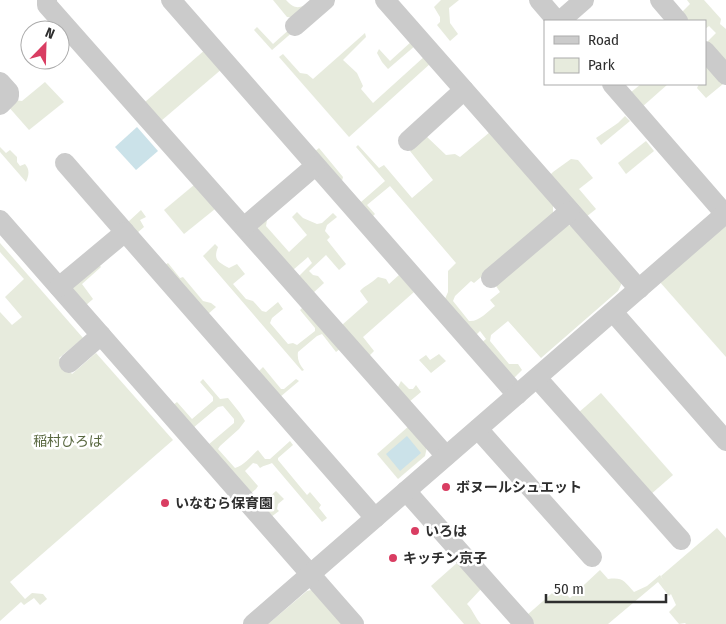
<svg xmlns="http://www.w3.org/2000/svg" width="726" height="624" viewBox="0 0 726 624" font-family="'Fira Sans Condensed','Noto Sans JP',sans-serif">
<rect width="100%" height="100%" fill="#fff"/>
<g fill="#e7ebdd">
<path d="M273,0H286C295,10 299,8 311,3L296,18L287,17Z"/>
<polygon points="441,0 459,0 449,8 450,23 458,34 450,41 437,25 440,22 440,17 434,7"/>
<polygon points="687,0 704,0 721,19 720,24 726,29 726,63 707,42 716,33 709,26 705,29 705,21 688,21 681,13 690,4"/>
<polygon points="257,27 273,44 292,27 295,30 272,50 254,30"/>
<polygon points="365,33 366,37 343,60 357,73 363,86 361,89 373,103 425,56 431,63 349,137 279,57 283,54 300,73 307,74 313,79"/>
<polygon points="412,41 416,45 388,69 382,62 377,53 379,49 390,61"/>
<polygon points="206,49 223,68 161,121 145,102"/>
<polygon points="705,63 723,84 706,98 697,88 699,84 705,84"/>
<polygon points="45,82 64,102 29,130 7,105 14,100 22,101"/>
<polygon points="641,84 668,84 642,107 630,93"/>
<polygon points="625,116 630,121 601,145 596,138 618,123"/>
<path d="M490,132L553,205V213L550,219L474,283L471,281L455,296L453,301L469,321C479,322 487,312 495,306L490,300L500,292L494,283L568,225L575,227L621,279V285L618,291L541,358L508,321L491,335L490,341L509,364H518L522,370L515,377H510L481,343L486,339L480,331L475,336L444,301L448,292V271L456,263L390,186L367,205L375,214L371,218L313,153L319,148L343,177L342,181L361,202L385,181L356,147L358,145L379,168L384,165L412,198L433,180L410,151L426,136L446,155L455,154L460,157Z"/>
<polygon points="646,141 654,151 626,174 618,163"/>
<path d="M0,147L6,153L10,150L17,157V162L20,166L25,164C30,170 29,175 26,182L0,152Z"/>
<polygon points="571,159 578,160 593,178 579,189 596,209 586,217 550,175 553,172"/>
<polygon points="194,185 215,209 184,234 164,210"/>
<polygon points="141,210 146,217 140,220 144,227 137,233 128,222"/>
<polygon points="297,212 303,218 317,224 322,223 333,213 337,217 327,225 325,231 330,237 327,240 346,264 339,270 326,255 309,271 313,275 318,276 324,283 313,293 299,276 312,263 308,257 293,270 258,229 260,220 264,216 267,220 266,226 289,252 307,235 292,217"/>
<polygon points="726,223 726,357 659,281"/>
<polygon points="0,243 83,338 59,358 72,374 96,353 173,440 10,582 25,599 32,593 43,594 47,599 40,605 34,598 24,605 21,602 0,621 0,312 12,325 22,317 5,297 24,279 0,252"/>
<path d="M215,244L218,247C213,260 218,262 229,268L237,264L245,274L233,284L246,299L253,301L262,311L266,312L278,302L283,309L272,318L270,323L288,344L293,343L297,345L315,331V328L300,310L303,307L340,349L336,352L322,334L317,336L298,352C297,359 299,364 304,370L302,371L203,256Z"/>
<polygon points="96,261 101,267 82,284 93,299 85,306 71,290"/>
<polygon points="168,263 180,278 183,277 203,301 211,303 216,307 208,314 165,265"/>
<path d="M399,275L414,292L363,337L374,351L369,356L342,325L368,302L360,291C364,286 372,283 378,277L386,279L389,284Z"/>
<polygon points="439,354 446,361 431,373 419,360 426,355 430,360"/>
<polygon points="263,367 281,389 284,389 296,379 299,381 280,397 258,372"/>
<path d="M203,379L220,399L228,398L240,413L245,421L239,429L220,446L218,449L235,468C245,465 250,457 258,450L265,459H270L290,441L293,445L278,458V460L307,495L310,492L321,505L319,508L327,518L322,522L272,463C268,465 264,465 260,468L257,464L253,463L245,471L258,486L256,489L250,494L208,445L234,423V419L223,406L218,407L193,428L173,405L177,402L192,419L213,401V397L200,382Z"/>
<polygon points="401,381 409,389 413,389 416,385 421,392 409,402 397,389"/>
<polygon points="601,393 673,475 650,495 578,413"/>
<polygon points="409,426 427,447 425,456 398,479 377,454"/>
<polygon points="276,491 284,499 278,504 277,509 279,511 271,517 264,510 267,506 268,498"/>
<path d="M717,528L726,538V624H686L685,623L679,624L669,612L676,605L671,594L669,596L658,582L608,624H533L526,616L559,587L570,598L600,570L608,579C623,577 624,581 634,592L647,586L660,575L663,580L661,576Z"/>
<path d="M458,562L481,589L467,604C473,610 475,618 481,624H464L431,586Z"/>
<polygon points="315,589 346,624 268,624 307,591"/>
</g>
<g fill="#cbe2e9">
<polygon points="137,127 158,151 136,170 115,147"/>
<polygon points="407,436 421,453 400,471 386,454"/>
</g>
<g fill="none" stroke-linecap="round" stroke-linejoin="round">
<g stroke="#cbcbcb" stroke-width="20">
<polyline points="47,0 47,5 446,456"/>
<polyline points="171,0 517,395"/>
<polyline points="385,0 639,289"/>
<polyline points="539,0 557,21"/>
<polyline points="660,0 678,21"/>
<polyline points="560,21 584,0"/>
<polyline points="295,26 325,0"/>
<polyline points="705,51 726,75"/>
<polyline points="0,82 9,92 9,96 0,105"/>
<polyline points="612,84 725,214"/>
<polyline points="408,141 464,90"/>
<polyline points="65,163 125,232"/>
<polyline points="0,220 354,624"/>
<polyline points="244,227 315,166"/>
<polyline points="491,278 570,211"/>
<polyline points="59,287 125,232 375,518"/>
<polyline points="613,312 726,441"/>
<polyline points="69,363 101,335"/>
<polyline points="537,378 681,540"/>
<polyline points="478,429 592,557"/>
<polyline points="406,491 524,624"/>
<polyline points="253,624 726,213"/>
</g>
</g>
<g fill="#d93d62" stroke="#fff" stroke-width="2">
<circle cx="446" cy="487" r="5"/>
<circle cx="165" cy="503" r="5"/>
<circle cx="415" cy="531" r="5"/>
<circle cx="393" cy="558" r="5"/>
</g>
<g text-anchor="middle" stroke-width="5" stroke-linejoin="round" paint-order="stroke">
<g font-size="14" fill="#58673f" stroke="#fff">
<text x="68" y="446">稲村ひろば</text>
</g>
<g font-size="14" font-weight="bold" fill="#2e2e2e" stroke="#fff" text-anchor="start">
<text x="456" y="492">ボヌールシュエット</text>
<text x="175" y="508">いなむら保育園</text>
<text x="425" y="536">いろは</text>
<text x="403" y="563">キッチン京子</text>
</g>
</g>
<rect x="544" y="20" width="162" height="65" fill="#ffffff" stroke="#ababab"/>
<rect x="554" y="36" width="25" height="8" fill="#cbcbcb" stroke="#ababab"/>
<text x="588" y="45" font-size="15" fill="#2e2e2e">Road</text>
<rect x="554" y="58" width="25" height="15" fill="#e7ebdd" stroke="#ababab"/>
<text x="588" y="70" font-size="15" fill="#2e2e2e">Park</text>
<g transform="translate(45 45) rotate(23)"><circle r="24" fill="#ffffff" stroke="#ababab"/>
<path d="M0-4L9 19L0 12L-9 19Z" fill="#d93d62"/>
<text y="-8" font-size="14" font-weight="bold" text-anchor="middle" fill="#2e2e2e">N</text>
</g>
<path d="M546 594v8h120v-8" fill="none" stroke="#2e2e2e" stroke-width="2.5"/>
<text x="554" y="594" font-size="15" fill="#2e2e2e" stroke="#ffffff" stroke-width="4" paint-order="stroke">50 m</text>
</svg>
